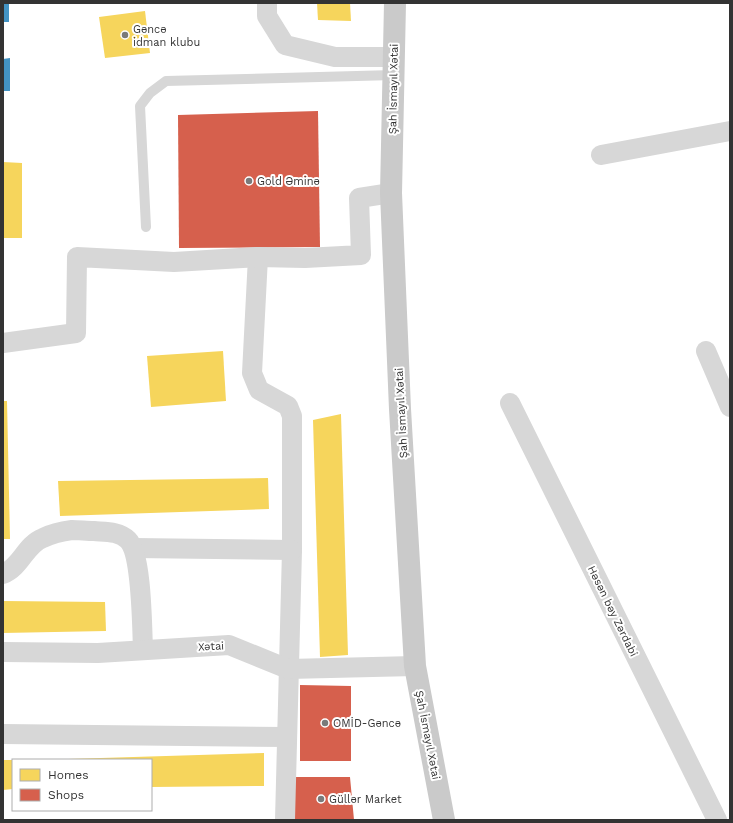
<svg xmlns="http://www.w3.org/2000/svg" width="733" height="823" viewBox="0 0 733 823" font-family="'Work Sans',sans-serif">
<rect width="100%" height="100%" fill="#fff"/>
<g fill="#f6d55c">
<polygon points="317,3 350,3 351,21 318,20"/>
<polygon points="145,11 150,53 105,58 99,17"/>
<polygon points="3,162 22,163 22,238 3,238"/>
<polygon points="223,351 226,401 151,407 147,356"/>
<polygon points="3,401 7,401 10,539 3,539"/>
<polygon points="341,414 348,655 320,657 313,420"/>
<polygon points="268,478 269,509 60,516 58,481"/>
<polygon points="3,601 105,602 106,631 3,633"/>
<polygon points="264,753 264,786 151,787 151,760 68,760 68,759"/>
<polygon points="3,760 13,760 13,789 3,790"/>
</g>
<g fill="#d6604d">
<polygon points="318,111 320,247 179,248 178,115"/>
<polygon points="300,685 351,686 351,761 300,761"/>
<polygon points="289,777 350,777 354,820 291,820"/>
</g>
<g fill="#4393c3">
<rect x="3" y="3" width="6" height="19"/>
<polygon points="10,58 10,91 3,91 3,59"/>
</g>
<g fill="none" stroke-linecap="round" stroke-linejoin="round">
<polyline stroke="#d7d7d7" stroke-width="10" points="146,227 140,106 150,93 166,81 394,75"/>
<g stroke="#d7d7d7" stroke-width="20">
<polyline points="267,3 267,16 285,45 335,57 394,57"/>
<polyline points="601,155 730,131"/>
<polyline points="258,257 252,373 259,390 288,406 292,416 292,550 285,820"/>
<polyline points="3,343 76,333 77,257 174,262 258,257 305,258 361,255 359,198 391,193"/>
<polyline points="706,351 730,407"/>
<polyline points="510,403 717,820"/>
<polyline points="134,548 292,550"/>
<path d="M3,574C21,567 25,545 43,538C51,534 64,531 72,530C79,530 87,531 94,531C105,532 119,531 128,540C142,554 142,628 143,650"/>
<polyline points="3,652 98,653 229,645 288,669 415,666"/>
<polyline points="3,734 287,737"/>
</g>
<polyline stroke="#cacaca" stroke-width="22" points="395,3 391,193 400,409 415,666 444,820"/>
</g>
<g fill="#7a7a7a" stroke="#fff" stroke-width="1.5">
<circle cx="125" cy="35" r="4"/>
<circle cx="249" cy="181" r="4"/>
<circle cx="325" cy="723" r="4"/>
<circle cx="321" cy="799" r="4"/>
</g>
<g text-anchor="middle" stroke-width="4" stroke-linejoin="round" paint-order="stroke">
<g font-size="11" fill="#333" stroke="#fff" text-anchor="start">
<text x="133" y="33">Gəncə<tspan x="133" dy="13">idman klubu</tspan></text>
<text x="257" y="185">Gold Əminə</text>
<text x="333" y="727">OMİD-Gəncə</text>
<text x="329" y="803">Güllər Market</text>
</g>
<g font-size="11" fill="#333" stroke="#fff">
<text transform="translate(393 89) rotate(-89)" y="4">Şah İsmayıl Xətai</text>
<text transform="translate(401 413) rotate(-93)" y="4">Şah İsmayıl Xətai</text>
<text transform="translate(613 611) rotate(64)" y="4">Həsən bəy Zərdabi</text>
<text transform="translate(211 646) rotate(-3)" y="4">Xətai</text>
<text transform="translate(428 735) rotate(79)" y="4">Şah İsmayıl Xətai</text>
</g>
</g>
<rect width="733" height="823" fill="none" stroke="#333333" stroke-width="8"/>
<rect x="12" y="759" width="140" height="52" fill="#ffffff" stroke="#adadad"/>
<rect x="20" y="769" width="20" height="12" fill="#f6d55c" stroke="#adadad"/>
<text x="48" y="779" font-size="12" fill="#333333">Homes</text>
<rect x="20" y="789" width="20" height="12" fill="#d6604d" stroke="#adadad"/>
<text x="48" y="799" font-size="12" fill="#333333">Shops</text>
</svg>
